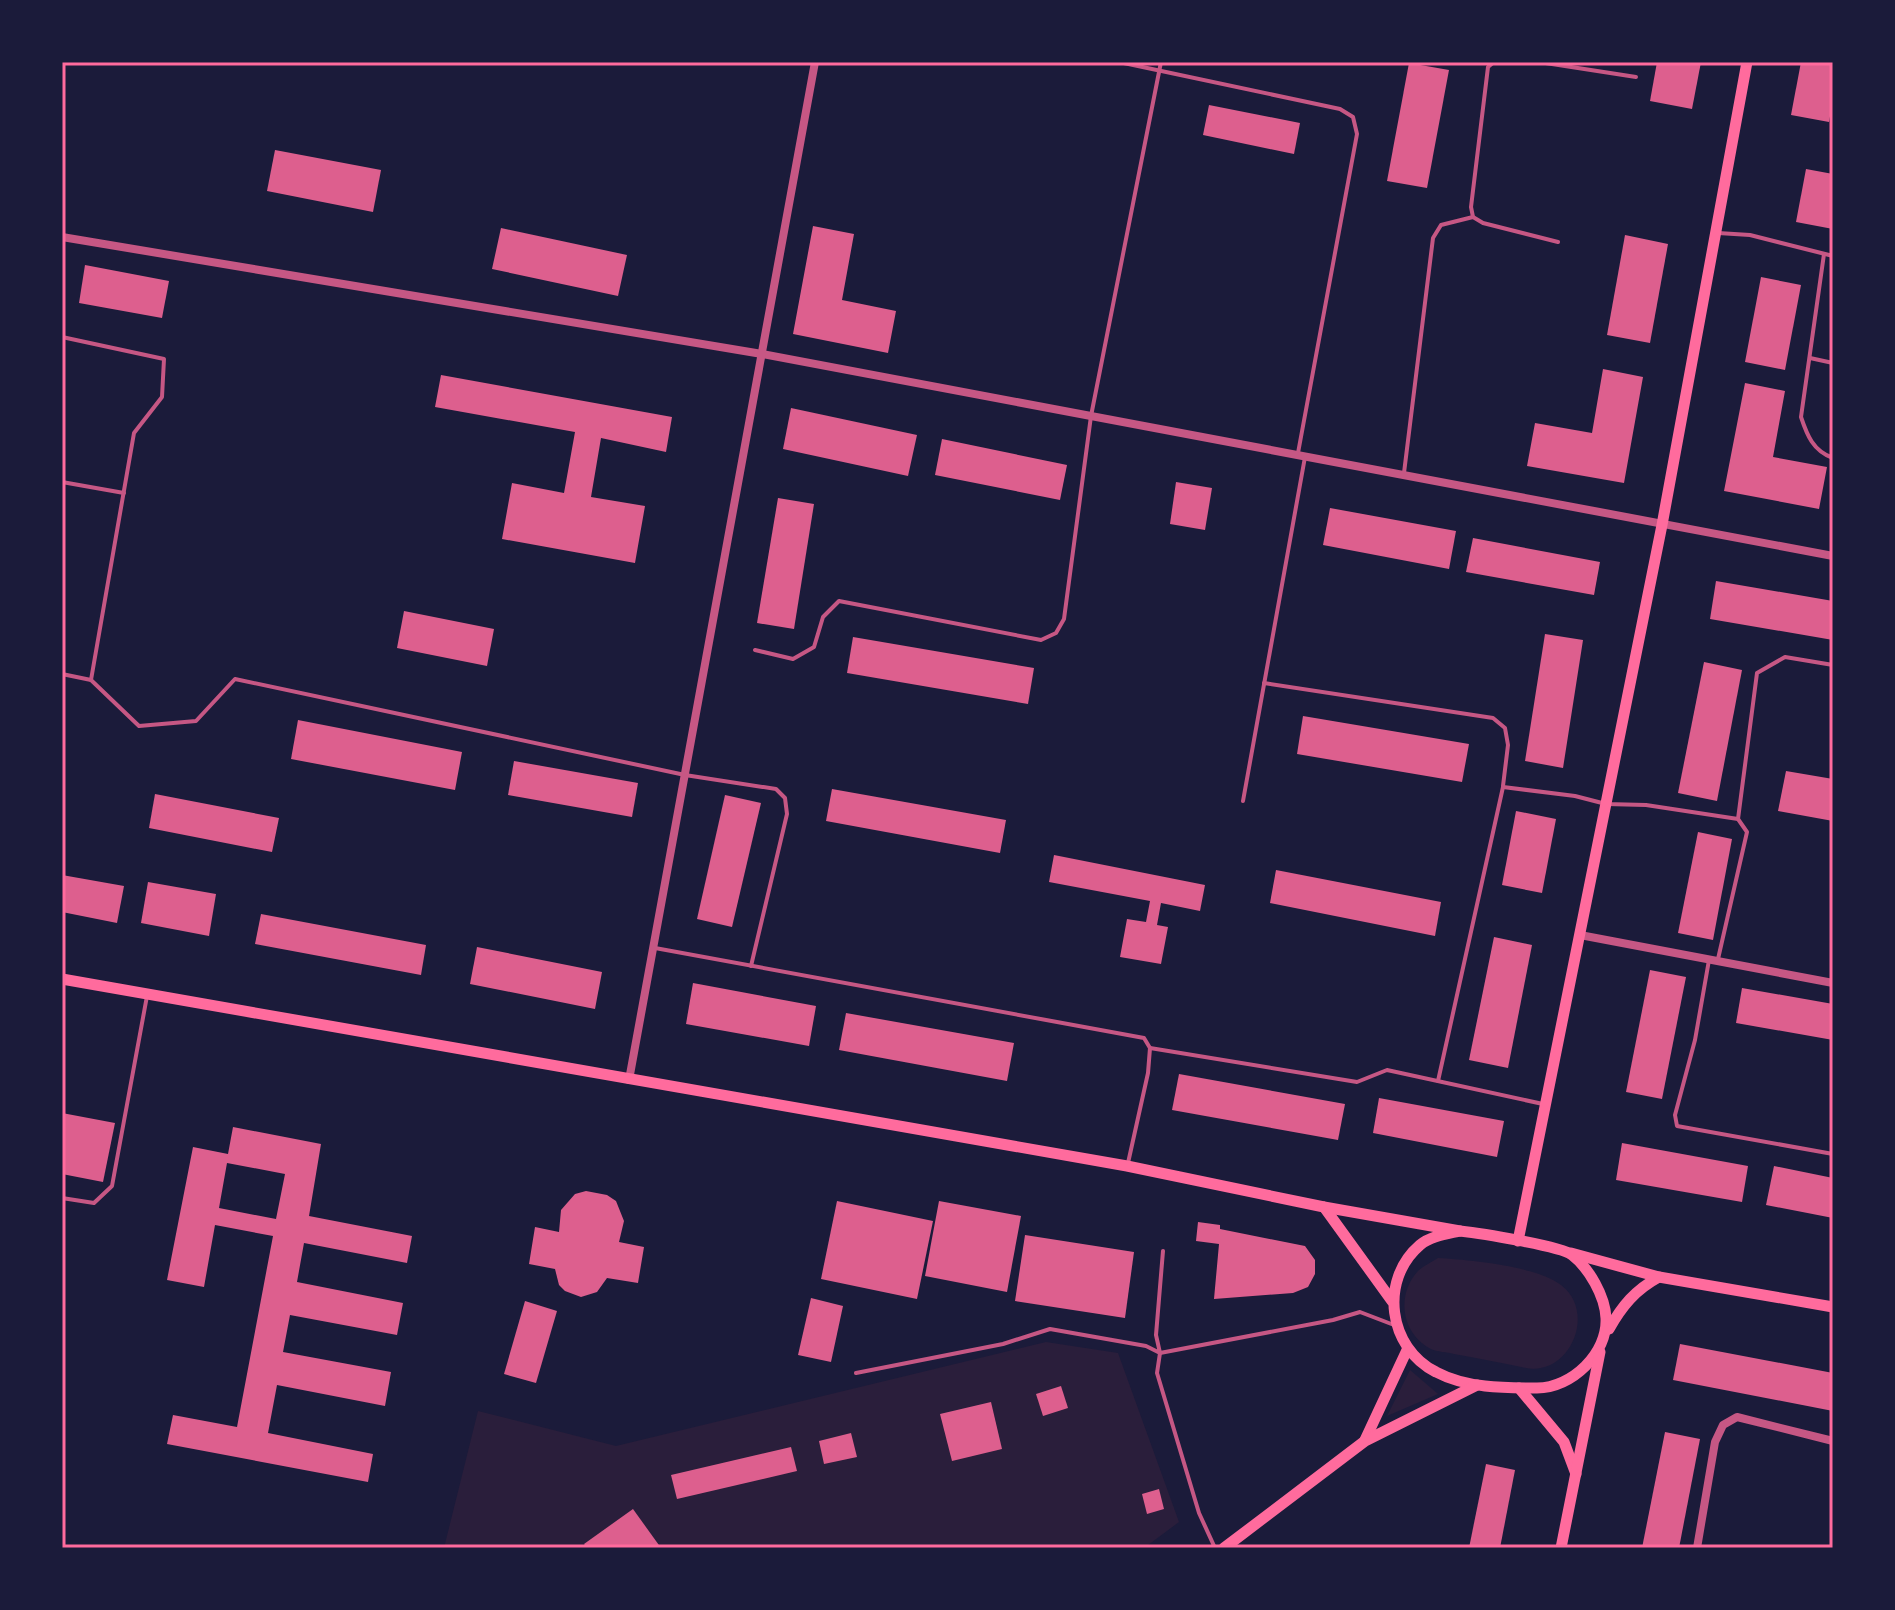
<svg xmlns="http://www.w3.org/2000/svg" width="1895" height="1610" viewBox="0 0 1895 1610" font-family="Overpass,sans-serif">
<rect width="100%" height="100%" fill="#1b1b3a"/>
<g fill="#2a1e3b">
<path d="M1438,1258C1471,1260 1536,1266 1561,1285C1597,1312 1570,1376 1526,1368C1502,1363 1478,1358 1454,1354C1447,1352 1437,1352 1431,1349C1401,1333 1396,1295 1418,1271C1423,1266 1432,1262 1438,1258Z"/>
<polygon points="1046,1342 1118,1353 1179,1522 1144,1548 444,1548 478,1411 616,1446"/>
<polygon points="1410,1370 1438,1394 1387,1416"/>
</g>
<g fill="#dd5f8e" fill-rule="evenodd">
<polygon points="1657,62 1701,62 1692,109 1650,101"/>
<polygon points="1801,62 1833,62 1833,99 1829,122 1791,115"/>
<polygon points="1409,63 1449,70 1427,188 1387,181"/>
<polygon points="1209,105 1300,123 1294,154 1203,135"/>
<polygon points="275,150 381,170 373,212 267,191"/>
<polygon points="1806,169 1833,174 1833,229 1796,222"/>
<polygon points="813,226 854,234 842,300 896,311 888,353 793,334"/>
<polygon points="501,228 627,255 618,296 492,269"/>
<polygon points="1625,235 1668,244 1650,343 1607,335"/>
<polygon points="85,265 169,281 162,318 79,303"/>
<polygon points="1761,277 1801,285 1785,370 1745,362"/>
<polygon points="1603,369 1643,377 1624,483 1527,466 1535,423 1592,433"/>
<polygon points="441,375 672,417 666,452 601,438 591,497 645,506 635,563 502,539 512,483 564,493 575,432 435,407"/>
<polygon points="1745,383 1785,391 1773,457 1827,467 1819,509 1724,491"/>
<polygon points="791,408 917,435 908,476 783,449"/>
<polygon points="942,439 1067,465 1060,500 935,475"/>
<polygon points="1176,482 1212,488 1205,530 1170,524"/>
<polygon points="778,498 814,504 794,629 757,623"/>
<polygon points="1330,508 1456,531 1449,569 1323,545"/>
<polygon points="1473,538 1600,562 1594,595 1466,572"/>
<polygon points="1716,581 1833,601 1833,640 1710,619"/>
<polygon points="404,611 494,629 487,666 397,648"/>
<polygon points="1545,634 1583,640 1563,768 1525,761"/>
<polygon points="853,637 1034,668 1028,704 847,673"/>
<polygon points="1704,662 1742,670 1717,801 1678,793"/>
<polygon points="1303,716 1469,744 1462,782 1297,754"/>
<polygon points="298,720 462,752 455,790 291,759"/>
<polygon points="514,761 638,783 632,817 508,795"/>
<polygon points="1786,771 1833,779 1833,821 1778,811"/>
<polygon points="832,789 1006,820 1000,853 826,821"/>
<polygon points="155,794 279,818 272,852 149,828"/>
<polygon points="725,795 761,803 732,927 697,919"/>
<polygon points="1516,811 1556,819 1542,893 1502,885"/>
<polygon points="1698,832 1732,839 1713,940 1678,933"/>
<polygon points="1054,855 1205,885 1200,911 1161,903 1157,925 1168,927 1161,964 1120,957 1127,919 1146,922 1150,901 1049,882"/>
<polygon points="1276,870 1441,902 1435,936 1270,903"/>
<polygon points="62,875 124,886 117,923 62,912"/>
<polygon points="148,882 216,894 209,936 141,923"/>
<polygon points="261,914 426,945 421,975 255,944"/>
<polygon points="1494,937 1532,945 1508,1068 1469,1060"/>
<polygon points="477,947 602,972 595,1009 470,984"/>
<polygon points="1650,970 1686,977 1662,1099 1626,1092"/>
<polygon points="693,983 816,1006 809,1046 686,1024"/>
<polygon points="1742,988 1833,1004 1833,1040 1736,1023"/>
<polygon points="846,1013 1014,1043 1007,1081 839,1050"/>
<polygon points="1179,1074 1345,1104 1338,1140 1172,1110"/>
<polygon points="1379,1098 1504,1121 1497,1157 1373,1133"/>
<polygon points="62,1113 115,1123 103,1182 62,1174"/>
<path d="M233,1127L321,1144L309,1216L412,1236L407,1263L304,1243L297,1282L403,1303L397,1335L290,1315L283,1352L391,1372L385,1406L277,1385L268,1433L373,1454L368,1482L167,1444L173,1415L237,1427L273,1236L215,1225L204,1287L167,1280L193,1147L228,1154ZM227,1163L285,1174L276,1219L219,1208Z"/>
<polygon points="1622,1143 1748,1166 1742,1202 1616,1180"/>
<polygon points="1774,1166 1833,1178 1833,1218 1766,1205"/>
<polygon points="586,1191 607,1195 616,1201 624,1221 619,1242 644,1247 638,1283 607,1278 597,1292 581,1297 565,1291 559,1285 555,1269 529,1264 535,1227 559,1232 561,1210 575,1194"/>
<polygon points="837,1201 933,1221 917,1299 821,1279"/>
<polygon points="939,1201 1021,1216 1007,1292 925,1276"/>
<polygon points="1198,1222 1220,1225 1220,1229 1305,1246 1315,1260 1315,1274 1308,1287 1293,1293 1214,1299 1219,1244 1196,1241"/>
<polygon points="1025,1235 1134,1252 1125,1318 1015,1301"/>
<polygon points="811,1298 843,1306 831,1362 798,1355"/>
<polygon points="525,1301 557,1311 536,1383 504,1374"/>
<polygon points="1680,1344 1833,1373 1833,1411 1673,1380"/>
<polygon points="1061,1386 1068,1408 1043,1416 1036,1394"/>
<polygon points="991,1402 1002,1449 952,1461 940,1414"/>
<polygon points="1665,1432 1700,1439 1679,1548 1642,1548"/>
<polygon points="851,1433 857,1457 824,1464 819,1441"/>
<polygon points="791,1447 797,1471 677,1499 671,1475"/>
<polygon points="1486,1464 1515,1470 1500,1548 1469,1548"/>
<polygon points="1159,1489 1164,1509 1147,1514 1142,1494"/>
<polygon points="633,1509 661,1548 587,1548 584,1544"/>
</g>
<g fill="none" stroke-linecap="round" stroke-linejoin="round">
<g stroke="#c65784" stroke-width="4">
<polyline points="1119,62 1340,109 1353,117 1357,134 1298,453"/>
<polyline points="1494,62 1488,67 1471,207 1473,217 1483,223 1558,242"/>
<polyline points="1539,62 1636,77"/>
<polyline points="1718,233 1750,235 1833,256"/>
<path d="M1824,254L1801,417C1807,435 1813,451 1833,458"/>
<polyline points="62,337 164,359 162,397 134,433 91,680 139,726 196,721 235,679 685,775 776,789 785,798 787,814 751,966"/>
<polyline points="1810,358 1833,363"/>
<polyline points="1404,473 1433,238 1441,225 1473,217"/>
<polyline points="62,482 124,493"/>
<polyline points="755,650 793,659 814,647 823,617 839,601 1041,640 1056,633 1064,619 1091,416 1161,62"/>
<polyline points="62,674 91,680"/>
<polyline points="1264,683 1493,718 1505,728 1508,745 1503,786"/>
<polyline points="1243,801 1305,457"/>
<polyline points="1738,819 1757,673 1785,657 1833,665"/>
<polyline points="655,948 1144,1038 1150,1048 1148,1073 1128,1163"/>
<polyline points="1709,960 1695,1040 1675,1115 1677,1126 1833,1154"/>
<polyline points="1150,1048 1357,1082 1387,1070 1543,1104"/>
<polyline points="1438,1081 1503,787 1575,796 1606,804 1646,805 1738,819 1747,832 1718,959"/>
<polyline points="62,1198 94,1203 112,1186 147,996"/>
<polyline points="856,1373 1003,1344 1050,1329 1146,1346 1160,1353 1156,1335 1163,1251"/>
<polyline points="1215,1548 1199,1513 1157,1373 1160,1353 1333,1320 1360,1312 1394,1325"/>
</g>
<g stroke="#c65784" stroke-width="8">
<polyline points="62,237 762,354 1833,556"/>
<polyline points="1580,935 1833,983"/>
<polyline points="629,1080 815,62"/>
<polyline points="1697,1548 1715,1442 1723,1425 1737,1417 1833,1441"/>
</g>
<g stroke="#ff6b9d" stroke-width="11">
<polyline points="62,979 1127,1166 1324,1207 1460,1231"/>
<polyline points="1324,1207 1392,1301"/>
<path d="M1460,1231C1478,1233 1561,1246 1572,1255C1589,1268 1605,1296 1606,1318C1608,1353 1572,1388 1537,1388C1503,1388 1466,1388 1436,1372C1388,1348 1379,1280 1420,1245C1431,1236 1447,1234 1460,1231Z"/>
<polyline points="1518,1241 1662,525 1747,62"/>
<polyline points="1571,1253 1659,1277 1833,1307"/>
<path d="M1609,1329C1622,1306 1635,1290 1659,1277"/>
<polyline points="1519,1388 1564,1442 1576,1474"/>
<polyline points="1365,1440 1407,1350"/>
<polyline points="1224,1548 1365,1441 1477,1385"/>
<polyline points="1561,1548 1600,1352"/>
</g>
</g>
<rect width="1895" height="1610" fill="none" stroke="#1b1b3a" stroke-width="128"/>
<rect x="64" y="64" width="1767" height="1482" fill="none" stroke="#ff6b9d" stroke-width="3"/>
</svg>
